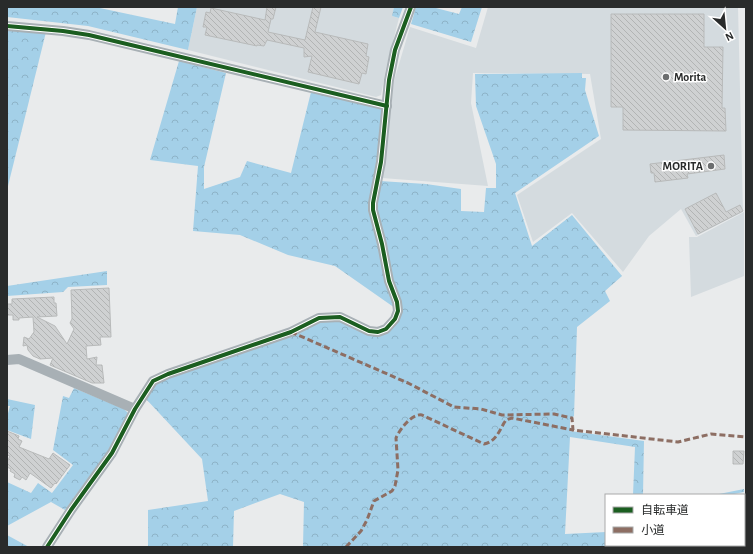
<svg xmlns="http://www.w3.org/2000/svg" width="753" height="554" viewBox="0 0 753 554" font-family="'Alegreya Sans','Noto Sans JP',sans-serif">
<defs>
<pattern id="forest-crowns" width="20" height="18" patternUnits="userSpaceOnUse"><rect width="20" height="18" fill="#a4d0e8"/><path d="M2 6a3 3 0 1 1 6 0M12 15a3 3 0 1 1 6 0" fill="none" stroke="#8db3c7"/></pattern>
<pattern id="building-back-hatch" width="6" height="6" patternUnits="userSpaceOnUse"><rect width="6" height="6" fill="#cfd1d2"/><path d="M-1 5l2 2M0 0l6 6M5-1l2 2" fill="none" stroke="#b2b4b4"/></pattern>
</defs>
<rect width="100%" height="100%" fill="#e9ebec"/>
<g fill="#d4dbdf">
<polygon points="197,7 394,7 392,16 399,18 386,68 381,95 376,97 188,50"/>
<polygon points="488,7 738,7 743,212 696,236 681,209 649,236 623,272 572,213 533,242 517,195 601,139 590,74 473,73 471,103 488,186 382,178 394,81 410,27 476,48"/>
<polygon points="744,212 744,276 691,297 689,237 697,237"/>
</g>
<g fill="url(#forest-crowns)">
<polygon points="7,7 95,7 175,24 178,7 197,7 188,50 88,26 7,17"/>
<polygon points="394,7 403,7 399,18 392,16"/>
<polygon points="416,7 432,7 459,14 462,7 482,7 471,42 411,24"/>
<polygon points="7,28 46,32 7,190"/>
<polygon points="179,61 226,73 204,167 204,189 240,177 247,161 291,173 311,92 381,108 383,112 370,208 395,308 335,266 288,255 240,235 193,231 198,166 150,160"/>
<polygon points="582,73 582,78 586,78 585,90 599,136 515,193 532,246 572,215 622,276 605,291 610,301 577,327 574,416 570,420 570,431 644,441 643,495 633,495 635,447 570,437 565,534 606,532 606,545 655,545 656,547 303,547 304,502 280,494 234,511 233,547 148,547 148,510 208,501 202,459 146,399 158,382 325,321 337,320 362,331 393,328 393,280 377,210 380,181 426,184 461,189 461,211 484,212 486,188 496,188 496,164 476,106 475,74"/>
<polygon points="107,271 107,285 68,287 63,292 7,296 7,286"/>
<polygon points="74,388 124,409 128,413 108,451 65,510 51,502 7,526 7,482 31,493 38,483 52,493 73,465 53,450 63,396 69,398"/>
<polygon points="7,399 35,405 31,439 7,430 7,417 10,406 7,406"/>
<polygon points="744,489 744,492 729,495 714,495"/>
<polygon points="7,535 29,547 7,547"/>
</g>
<g fill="url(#building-back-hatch)" stroke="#b8baba">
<polygon points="267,7 276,7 273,19 271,19 268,32 305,40 313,7 321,7 315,32 368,44 366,56 369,57 366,74 362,73 359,84 308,72 312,56 304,57 304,48 267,40 264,46 257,45 257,46 205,35 207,27 203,27 206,12 210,13 211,8 265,20"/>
<polygon points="611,14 704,14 704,47 723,47 722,108 725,108 726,131 623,130 623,107 611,107"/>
<polygon points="724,155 725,169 687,174 688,178 655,182 654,173 651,173 650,164"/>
<polygon points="716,193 726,212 740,205 743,211 698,234 685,209"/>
<polygon points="109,288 111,337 100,337 101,345 86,346 87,359 97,357 96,365 102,365 104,383 92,383 50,365 53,358 40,359 33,356 28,350 27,345 23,346 24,337 29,339 34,332 33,317 19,318 19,320 13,320 13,315 7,315 7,304 12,304 12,299 54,297 54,303 56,303 57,316 37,317 55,326 67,344 74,329 70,323 72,319 71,290"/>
<polygon points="7,431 19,436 18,439 22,441 19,447 49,459 53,453 70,465 56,484 55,483 51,488 30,473 26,480 22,477 20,480 14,477 15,474 10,471 11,469 7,467 7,462 10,456 7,455"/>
<polygon points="733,451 744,451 743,464 733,464"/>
</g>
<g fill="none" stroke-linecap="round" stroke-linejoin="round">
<g stroke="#a8b0b5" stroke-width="10">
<polyline points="7,26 63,31 89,35 387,106"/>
<polyline points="7,360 19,359 135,409"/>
<polyline points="47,547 71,510 112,453 135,409 153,381 168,374 291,332 319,318 340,317 369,331 378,332 386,329 395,319 398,311 397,302 389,281 382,244 373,210 373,203 381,162 389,80 395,50 411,7"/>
</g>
<g stroke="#8d6e63" stroke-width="3" stroke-dasharray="6 3" stroke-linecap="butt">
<polyline points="291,332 408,383 454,407 481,409 502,415 554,414 572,418 573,430 678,442 711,434 746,437"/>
<path d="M346,547L361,531L367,520L374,501L392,491L395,486L398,470L396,438C400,429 412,413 422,415L484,444C495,442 499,432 504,423L506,420L512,418L573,430"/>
</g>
<g stroke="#fff" stroke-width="6">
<g id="cycleway">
<polyline points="7,26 63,31 89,35 387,106"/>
<polyline points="47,547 71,510 112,453 135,409 153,381 168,374 291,332 319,318 340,317 369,331 378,332 386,329 395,319 398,311 397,302 389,281 382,244 373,210 373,203 381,162 389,80 395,50 411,7"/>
</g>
</g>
<use href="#cycleway" stroke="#1b5e20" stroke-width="4"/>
</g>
<g fill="#6c6e6f" stroke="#fff" stroke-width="1.5">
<circle cx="666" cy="77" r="4"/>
<circle cx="711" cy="166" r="4"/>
</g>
<g text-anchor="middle" stroke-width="3" stroke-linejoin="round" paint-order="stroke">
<g font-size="12" font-weight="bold" fill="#292b2b" stroke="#fff" text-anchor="start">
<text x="674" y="81">Morita</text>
<text x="703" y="170" text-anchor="end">MORITA</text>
</g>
</g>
<rect width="753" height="554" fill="none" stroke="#292b2b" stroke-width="16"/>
<rect x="605" y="494" width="140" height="52" fill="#ffffff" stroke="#a9aaaa"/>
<rect x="613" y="507" width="20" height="6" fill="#1b5e20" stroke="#a9aaaa"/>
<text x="641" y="514" font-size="12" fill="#292b2b">自転車道</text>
<rect x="613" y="527" width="20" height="6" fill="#8d6e63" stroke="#a9aaaa"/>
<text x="641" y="534" font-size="12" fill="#292b2b">小道</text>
<g transform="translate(725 28) rotate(153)" stroke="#ffffff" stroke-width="3" paint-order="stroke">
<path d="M0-3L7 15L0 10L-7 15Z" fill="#292b2b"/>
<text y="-6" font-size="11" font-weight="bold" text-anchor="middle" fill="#292b2b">N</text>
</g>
</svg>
